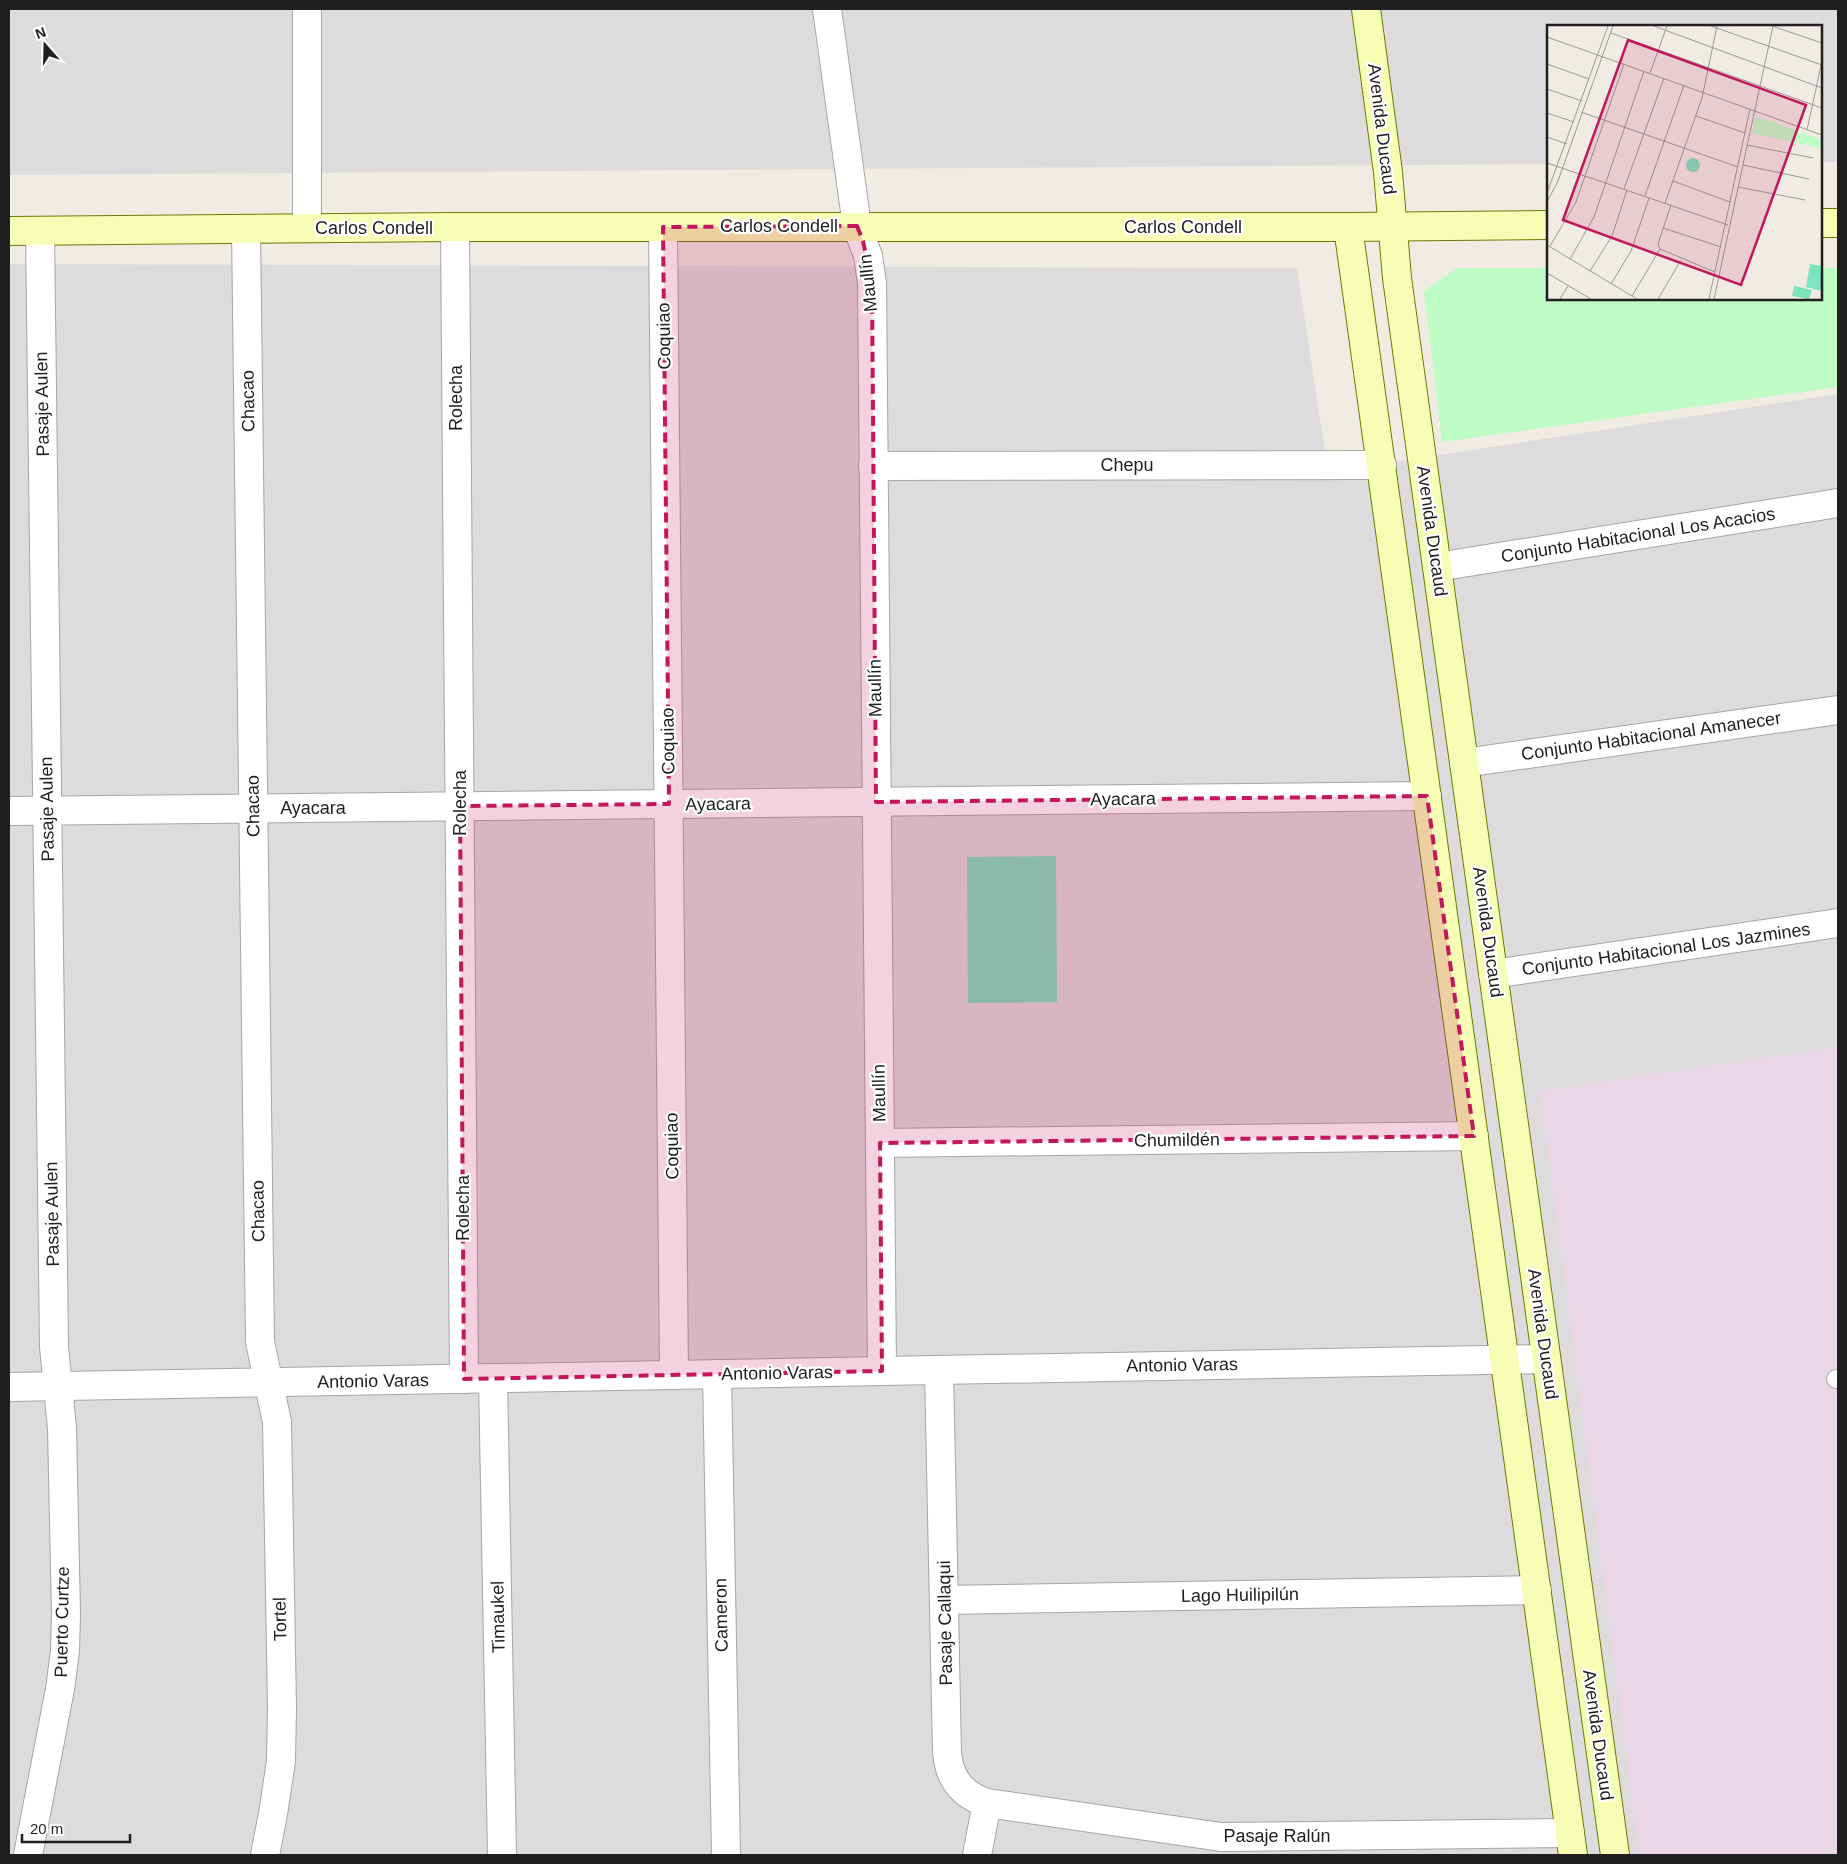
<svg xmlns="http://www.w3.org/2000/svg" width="1847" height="1864" viewBox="0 0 1847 1864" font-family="Helvetica,sans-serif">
<rect width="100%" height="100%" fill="#f0ece4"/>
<g fill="#dddcdc">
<polygon points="9,9 1838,9 1838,162 1821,162 1821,26 1548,26 1548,164 9,175"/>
<polygon points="9,264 1297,268 1328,472 1838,394 1838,1855 9,1855"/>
</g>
<polygon fill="#ead6e5" points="1838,1047 1838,1855 1639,1855 1540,1091"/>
<polygon fill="#bffcc5" points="1457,268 1548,268 1548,299 1821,299 1821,268 1838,268 1838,387 1442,442 1424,291"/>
<polygon fill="#7ee3bf" points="1056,856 1057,1002 968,1003 967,857"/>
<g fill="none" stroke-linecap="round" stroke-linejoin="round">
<g stroke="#a6a6a6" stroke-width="20">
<polyline id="lane" points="1836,1379 1838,1379"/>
</g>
<g stroke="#a6a6a6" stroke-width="30">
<g id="street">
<polyline points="307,9 307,228"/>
<polyline points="827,9 857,226 868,256 872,283 882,1371"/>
<polyline points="455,227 464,1379"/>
<polyline points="663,227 674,1375"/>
<polyline points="246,229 260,1342 277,1422 282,1708 281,1761 273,1814 265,1855"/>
<polyline points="873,466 1382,465"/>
<polyline points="1437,567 1838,503"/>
<polyline points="1464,763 1838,710"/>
<polyline points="9,811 1427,796"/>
<polyline points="1493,974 1838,923"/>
<polyline points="880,1143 1474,1136"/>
<path d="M939,1370L947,1752C949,1778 962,1795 987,1803L1221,1837L1570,1833"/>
<polyline points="717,1374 726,1855"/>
<polyline points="493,1378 502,1855"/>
<polyline points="9,1387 1546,1359"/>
<polyline points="944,1600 1537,1590"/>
<polyline points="28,1855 60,1689 65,1651 66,1614 62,1428 54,1347 40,231"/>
<polyline points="977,1855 987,1803"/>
</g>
</g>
<g stroke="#6b7b00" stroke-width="30">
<g id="secondary">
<polyline points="1366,9 1388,172 1397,278 1615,1855"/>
<polyline points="1821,223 1838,223"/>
<polyline points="1348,227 1573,1855"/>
<polyline points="9,231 455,227 1348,227 1548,225"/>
</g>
</g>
<use href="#lane" stroke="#fff" stroke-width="18"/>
<use href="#street" stroke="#fff" stroke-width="28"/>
<use href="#secondary" stroke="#f8fdb5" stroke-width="28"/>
</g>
<path fill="#c2185b" fill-opacity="0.2" stroke="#c2185b" stroke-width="4" stroke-dasharray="10 6" stroke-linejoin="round" d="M857,226L863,241L872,283L876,802L1427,796L1474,1136L880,1143L882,1371L464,1379L460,806L669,804L663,227Z"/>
<g text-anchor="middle" stroke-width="4.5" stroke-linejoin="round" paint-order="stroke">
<g font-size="18" fill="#1f1f1f" stroke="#fff">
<text transform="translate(1382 129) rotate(83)" y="6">Avenida Ducaud</text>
<text x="779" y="232">Carlos Condell</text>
<text x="1183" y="233">Carlos Condell</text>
<text x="374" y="234">Carlos Condell</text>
<text transform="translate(868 283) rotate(-96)" y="6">Maullín</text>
<text transform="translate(664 336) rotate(-91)" y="6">Coquiao</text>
<text transform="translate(456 398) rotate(-90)" y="6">Rolecha</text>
<text transform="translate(248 401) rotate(-91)" y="6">Chacao</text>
<text transform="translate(42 404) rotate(-91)" y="6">Pasaje Aulen</text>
<text x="1127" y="471">Chepu</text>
<text transform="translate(1432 531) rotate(82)" y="6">Avenida Ducaud</text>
<text transform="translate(1638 535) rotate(-9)" y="6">Conjunto Habitacional Los Acacios</text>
<text transform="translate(875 688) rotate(-91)" y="6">Maullín</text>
<text transform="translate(1651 736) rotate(-8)" y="6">Conjunto Habitacional Amanecer</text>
<text transform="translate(668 741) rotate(-91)" y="6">Coquiao</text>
<text transform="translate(1123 799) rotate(-1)" y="6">Ayacara</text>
<text transform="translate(460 803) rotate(-90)" y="6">Rolecha</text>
<text transform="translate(718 804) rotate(-1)" y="6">Ayacara</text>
<text transform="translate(253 806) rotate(-91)" y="6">Chacao</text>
<text x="313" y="814">Ayacara</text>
<text transform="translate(47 809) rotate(-91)" y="6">Pasaje Aulen</text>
<text transform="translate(1488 932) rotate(82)" y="6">Avenida Ducaud</text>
<text transform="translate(1666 949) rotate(-8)" y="6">Conjunto Habitacional Los Jazmines</text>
<text transform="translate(879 1093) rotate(-91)" y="6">Maullín</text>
<text transform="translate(1177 1140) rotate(-1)" y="6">Chumildén</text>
<text transform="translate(672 1146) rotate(-91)" y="6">Coquiao</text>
<text transform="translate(463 1208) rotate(-90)" y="6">Rolecha</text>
<text transform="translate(258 1211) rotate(-91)" y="6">Chacao</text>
<text transform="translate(52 1214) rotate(-91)" y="6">Pasaje Aulen</text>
<text transform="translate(1543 1334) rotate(82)" y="6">Avenida Ducaud</text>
<text transform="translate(1182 1365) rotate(-1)" y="6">Antonio Varas</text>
<text transform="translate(777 1373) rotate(-1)" y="6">Antonio Varas</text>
<text transform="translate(373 1381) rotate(-1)" y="6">Antonio Varas</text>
<text transform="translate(1240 1595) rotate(-1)" y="6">Lago Huilipilún</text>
<text transform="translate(721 1615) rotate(-91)" y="6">Cameron</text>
<text transform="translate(498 1617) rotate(-91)" y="6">Timaukel</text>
<text transform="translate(280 1619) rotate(-91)" y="6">Tortel</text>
<text transform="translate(62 1622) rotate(-89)" y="6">Puerto Curtze</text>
<text transform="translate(945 1623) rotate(-91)" y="6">Pasaje Callaqui</text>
<text transform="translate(1598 1735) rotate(82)" y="6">Avenida Ducaud</text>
<text x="1277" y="1842">Pasaje Ralún</text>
</g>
</g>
<g transform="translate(1547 25)">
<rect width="275" height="275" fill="#f0ece4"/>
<path d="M212,92L275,115L274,123L205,108L208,93Z" fill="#bffcc5"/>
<path d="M139 140a7 7 0 1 1 14 0a7 7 0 1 1-14 0ZM263,239L275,241V266L259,262ZM247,261L265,265L262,274L245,271Z" fill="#7ee3bf"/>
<path fill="none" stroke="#9c9a95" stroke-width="1" d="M107,1L275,63M164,1L275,40M225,1L275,18M64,8L275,83M0,12L275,110M0,39L42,54M103,48L120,1M0,64L35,76M34,87L191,142M0,88L27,97M149,91L198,108M260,105L275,36M0,112L20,119M200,120L266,133M0,138L181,200M196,140L262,154M126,156L183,177M191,162L258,175M77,164L117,53M0,168L61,1M98,171L137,60M0,177L11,156L66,1M118,178L155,73L170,1M116,203L174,222M0,220L90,274M3,221L29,177L77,39M113,224L168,247M23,234L47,192L97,46M43,246L65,211L80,165M0,248L44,274M64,259L84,226L102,173M85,271L113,224L111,219L124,180M13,274L21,261M111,274L134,235M162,274L203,84M167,274L226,1"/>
<path fill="#c2185b" fill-opacity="0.15" stroke="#c2185b" stroke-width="2.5" d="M81,15L259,80L194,260L16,195Z"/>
<rect width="275" height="275" fill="none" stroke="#1f1f1f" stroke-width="2.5"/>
</g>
<rect width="1847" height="1864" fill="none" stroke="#1f1f1f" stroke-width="20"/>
<g transform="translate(45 45) rotate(340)" stroke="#ffffff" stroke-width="4" paint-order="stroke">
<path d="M0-4L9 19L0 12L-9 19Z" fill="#1f1f1f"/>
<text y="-8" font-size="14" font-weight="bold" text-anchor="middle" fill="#1f1f1f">N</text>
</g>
<path d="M22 1834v8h108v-8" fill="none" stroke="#1f1f1f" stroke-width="2.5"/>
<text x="30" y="1834" font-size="15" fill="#1f1f1f" stroke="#ffffff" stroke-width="4" paint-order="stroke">20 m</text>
</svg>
